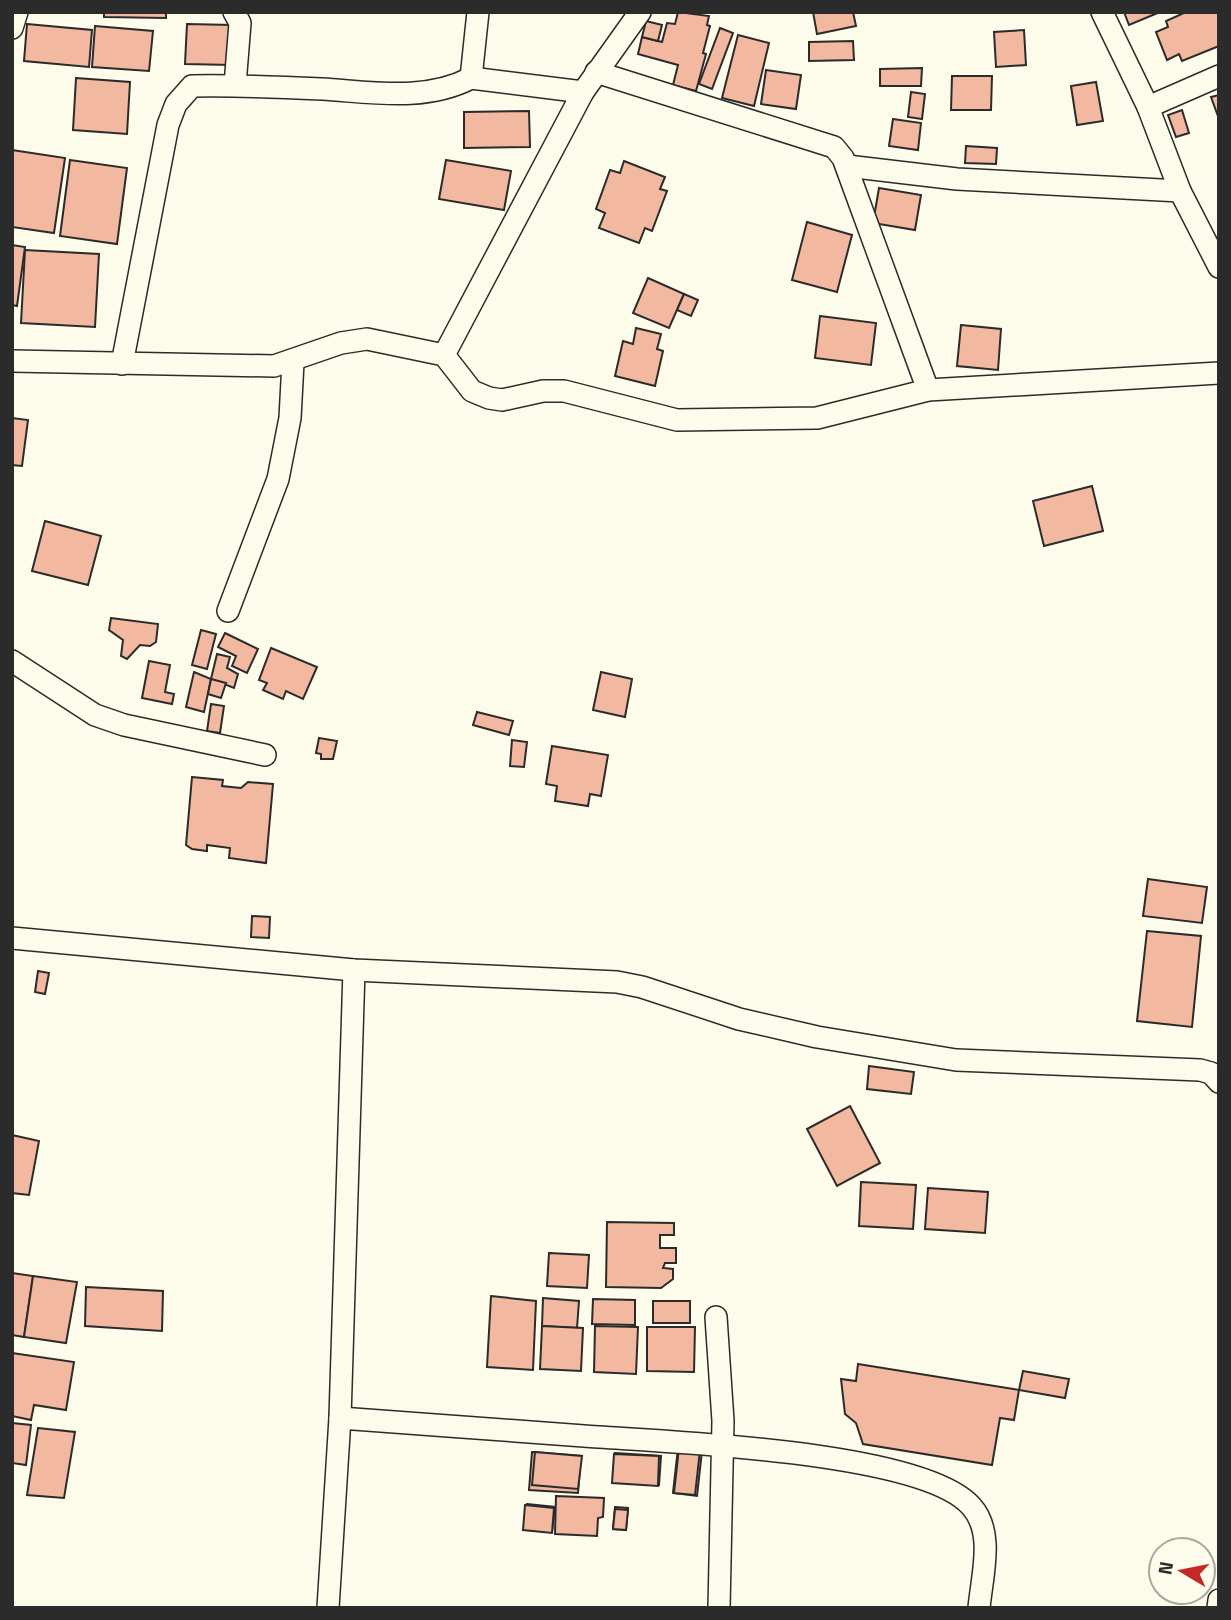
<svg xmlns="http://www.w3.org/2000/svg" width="1231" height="1620" viewBox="0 0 1231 1620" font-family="'Titillium Web',sans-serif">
<rect width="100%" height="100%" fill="#fdfbea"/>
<g fill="#f2b8a0" stroke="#2b2b2b" stroke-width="2">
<polygon points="104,12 166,12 166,18 104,17"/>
<polygon points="678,12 709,16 707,25 710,26 703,53 706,54 696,91 673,85 678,65 638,54 642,37 662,42 667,23 675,24"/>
<polygon points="813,12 853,12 856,26 817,34"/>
<polygon points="1124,12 1160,12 1129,25"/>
<polygon points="1186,12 1219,12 1219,46 1182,61 1179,54 1167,60 1156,32 1168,27 1166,21"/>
<polygon points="646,21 662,25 658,41 642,37"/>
<polygon points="27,24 92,30 89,67 24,61"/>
<polygon points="187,24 233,25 232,65 185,64"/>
<polygon points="95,26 153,31 149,71 92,67"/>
<polygon points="720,28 733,33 712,89 699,84"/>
<polygon points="1024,30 1026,65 996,67 994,32"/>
<polygon points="738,35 769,43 754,106 722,98"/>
<polygon points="853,41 854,60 809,61 809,42"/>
<polygon points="922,68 921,86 880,86 880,69"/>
<polygon points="766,70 801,75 796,109 761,104"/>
<polygon points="952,76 992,76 991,110 951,110"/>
<polygon points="76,78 130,82 127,134 73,130"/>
<polygon points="1096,82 1103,121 1077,125 1071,86"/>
<polygon points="911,92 925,94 922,119 908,117"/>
<polygon points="1219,95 1219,119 1211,97"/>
<polygon points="1182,110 1189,133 1176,137 1168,115"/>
<polygon points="529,111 530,147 464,148 464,112"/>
<polygon points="893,119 921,123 918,150 889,146"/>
<polygon points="966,146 997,148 996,164 965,163"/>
<polygon points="12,150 65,158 54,233 12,227"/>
<polygon points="70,160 127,168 117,244 60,236"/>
<polygon points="446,160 511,171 504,210 439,199"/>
<polygon points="624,161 665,177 660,189 667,191 652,231 645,228 639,243 599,228 605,213 596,209 610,170 620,173"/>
<polygon points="879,188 921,195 915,230 873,223"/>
<polygon points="807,222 852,235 837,292 792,280"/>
<polygon points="12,245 25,247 17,306 12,305"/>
<polygon points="25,250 99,254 95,327 21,323"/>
<polygon points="648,278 684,294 669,328 633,313"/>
<polygon points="684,294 698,300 691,316 677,310"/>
<polygon points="820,316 876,323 871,365 815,358"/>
<polygon points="961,325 1001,329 998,370 957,366"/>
<polygon points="636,328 661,334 657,349 663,351 655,386 615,376 623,341 633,344"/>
<polygon points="12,418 28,420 22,466 12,465"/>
<polygon points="1092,486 1103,531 1044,546 1033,501"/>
<polygon points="45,521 101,536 88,585 32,571"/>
<polygon points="111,618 158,624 156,642 150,646 140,645 127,659 121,656 123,640 109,630"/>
<polygon points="201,630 216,634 207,669 192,665"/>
<polygon points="225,633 258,649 247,673 232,666 236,656 218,647"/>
<polygon points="271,648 317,667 303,699 286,691 283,699 263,690 267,683 259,680"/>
<polygon points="217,654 230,657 227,668 238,674 234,688 211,679"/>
<polygon points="149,661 170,665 165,692 174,694 172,704 142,698"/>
<polygon points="194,672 211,679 204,712 186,707"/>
<polygon points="601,672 632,679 625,717 593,710"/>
<polygon points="211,679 226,683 221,698 208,694"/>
<polygon points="211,704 224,706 220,733 207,731"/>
<polygon points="477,712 513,721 509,735 473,725"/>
<polygon points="319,738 337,741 333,759 321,759 321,754 316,753"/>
<polygon points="512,740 527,742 524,767 510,766"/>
<polygon points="552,746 608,755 601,796 590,794 588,806 555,801 557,786 546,784"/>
<polygon points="192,777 223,780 222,786 241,788 248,782 273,784 266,863 229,858 230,848 207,845 207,851 192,849 186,845"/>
<polygon points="1148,879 1207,887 1202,923 1143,916"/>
<polygon points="252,916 270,917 269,938 251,937"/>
<polygon points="1147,931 1201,936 1192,1027 1137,1021"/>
<polygon points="38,971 49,973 45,994 35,992"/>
<polygon points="869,1066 914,1072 911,1094 867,1089"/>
<polygon points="850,1106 880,1163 837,1186 807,1129"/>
<polygon points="12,1135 39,1141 29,1195 12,1193"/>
<polygon points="861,1182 916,1185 913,1229 859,1226"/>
<polygon points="928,1188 988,1192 985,1233 925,1229"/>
<polygon points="607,1222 674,1223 674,1235 660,1235 660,1248 676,1248 676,1263 665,1263 663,1268 673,1269 673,1279 661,1288 606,1287"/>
<polygon points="549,1253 589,1255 587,1288 547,1286"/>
<polygon points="12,1273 33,1276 24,1337 12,1335"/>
<polygon points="33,1276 77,1282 66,1343 24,1337"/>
<polygon points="86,1287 163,1291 162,1331 85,1326"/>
<polygon points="491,1296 536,1301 533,1370 487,1367"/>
<polygon points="543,1298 579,1301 577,1328 542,1326"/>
<polygon points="593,1299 635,1300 635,1325 592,1324"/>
<rect x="653" y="1301" width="37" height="22"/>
<polygon points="542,1326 583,1328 581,1371 540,1369"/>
<polygon points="595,1326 638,1327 636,1374 594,1372"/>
<polygon points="647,1327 695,1327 694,1372 647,1371"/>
<polygon points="12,1353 74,1362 66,1410 34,1405 31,1420 12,1416"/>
<polygon points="858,1364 1019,1390 1014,1420 1000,1418 992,1465 863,1444 856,1423 845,1414 841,1379 856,1381"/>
<polygon points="1023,1371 1069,1379 1065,1398 1019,1390"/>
<polygon points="12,1423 31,1425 26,1465 12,1463"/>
<polygon points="38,1428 75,1432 64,1498 27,1495"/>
<polygon points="678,1448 702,1451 697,1496 673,1493"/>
<polygon points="679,1448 700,1450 695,1495 674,1493"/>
<polygon points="532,1452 581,1456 578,1493 529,1490"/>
<polygon points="535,1452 582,1456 578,1489 532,1485"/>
<polygon points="615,1453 661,1456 659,1485 613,1482"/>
<polygon points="614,1454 659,1456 658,1486 612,1483"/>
<polygon points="556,1496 604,1498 603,1517 598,1518 597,1536 555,1534"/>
<polygon points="527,1504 555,1507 552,1532 524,1529"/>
<polygon points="525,1505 554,1508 552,1533 523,1530"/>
<polygon points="615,1507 628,1508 626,1530 613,1529"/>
<polygon points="615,1509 628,1510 626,1530 613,1529"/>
</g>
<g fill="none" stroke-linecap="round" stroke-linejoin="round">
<g stroke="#2b2b2b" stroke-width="24">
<g id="street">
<polyline points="234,12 240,23 235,85"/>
<polyline points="1102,12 1148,107 1180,191 1219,267"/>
<polyline points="12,28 17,12"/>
<polyline points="596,72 834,147 843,158 928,390"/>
<polyline points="471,78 478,12"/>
<polyline points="1148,107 1219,76"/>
<polyline points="847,166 957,179 1180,191"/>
<polyline points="444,355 583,92 640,12"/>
<polyline points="12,361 274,366 341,343 367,339 444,355 472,391 489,398 502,400 543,391 564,391 677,420 817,418 928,390 1219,373"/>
<path d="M122,364L168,125L176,104L192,86C236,85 279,87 322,89C372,92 425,102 471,78L583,92"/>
<polyline points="228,611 278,479 290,418 293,362"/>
<polyline points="12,661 95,715 124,725 265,755"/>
<polyline points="12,938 354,970 617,982 642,987 739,1019 817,1037 956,1060 1200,1070 1211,1073 1219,1082"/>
<polyline points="716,1317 723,1421 719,1608"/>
<path d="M340,1418C421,1424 503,1430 584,1436C663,1442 921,1450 971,1506C995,1532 982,1575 979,1608"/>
<polyline points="328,1608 340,1418 354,970"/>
<polyline points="1218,1608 1219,1600"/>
</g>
</g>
<use href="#street" stroke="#fdfbea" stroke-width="21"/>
</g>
<rect width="1231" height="1620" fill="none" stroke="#2b2b2b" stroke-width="28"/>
<g transform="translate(1182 1571) rotate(280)"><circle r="33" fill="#fdfbea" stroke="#a9a89e" stroke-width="2"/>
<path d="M0-5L12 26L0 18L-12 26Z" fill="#c62828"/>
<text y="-10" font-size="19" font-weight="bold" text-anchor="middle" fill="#2b2b2b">N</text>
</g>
</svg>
